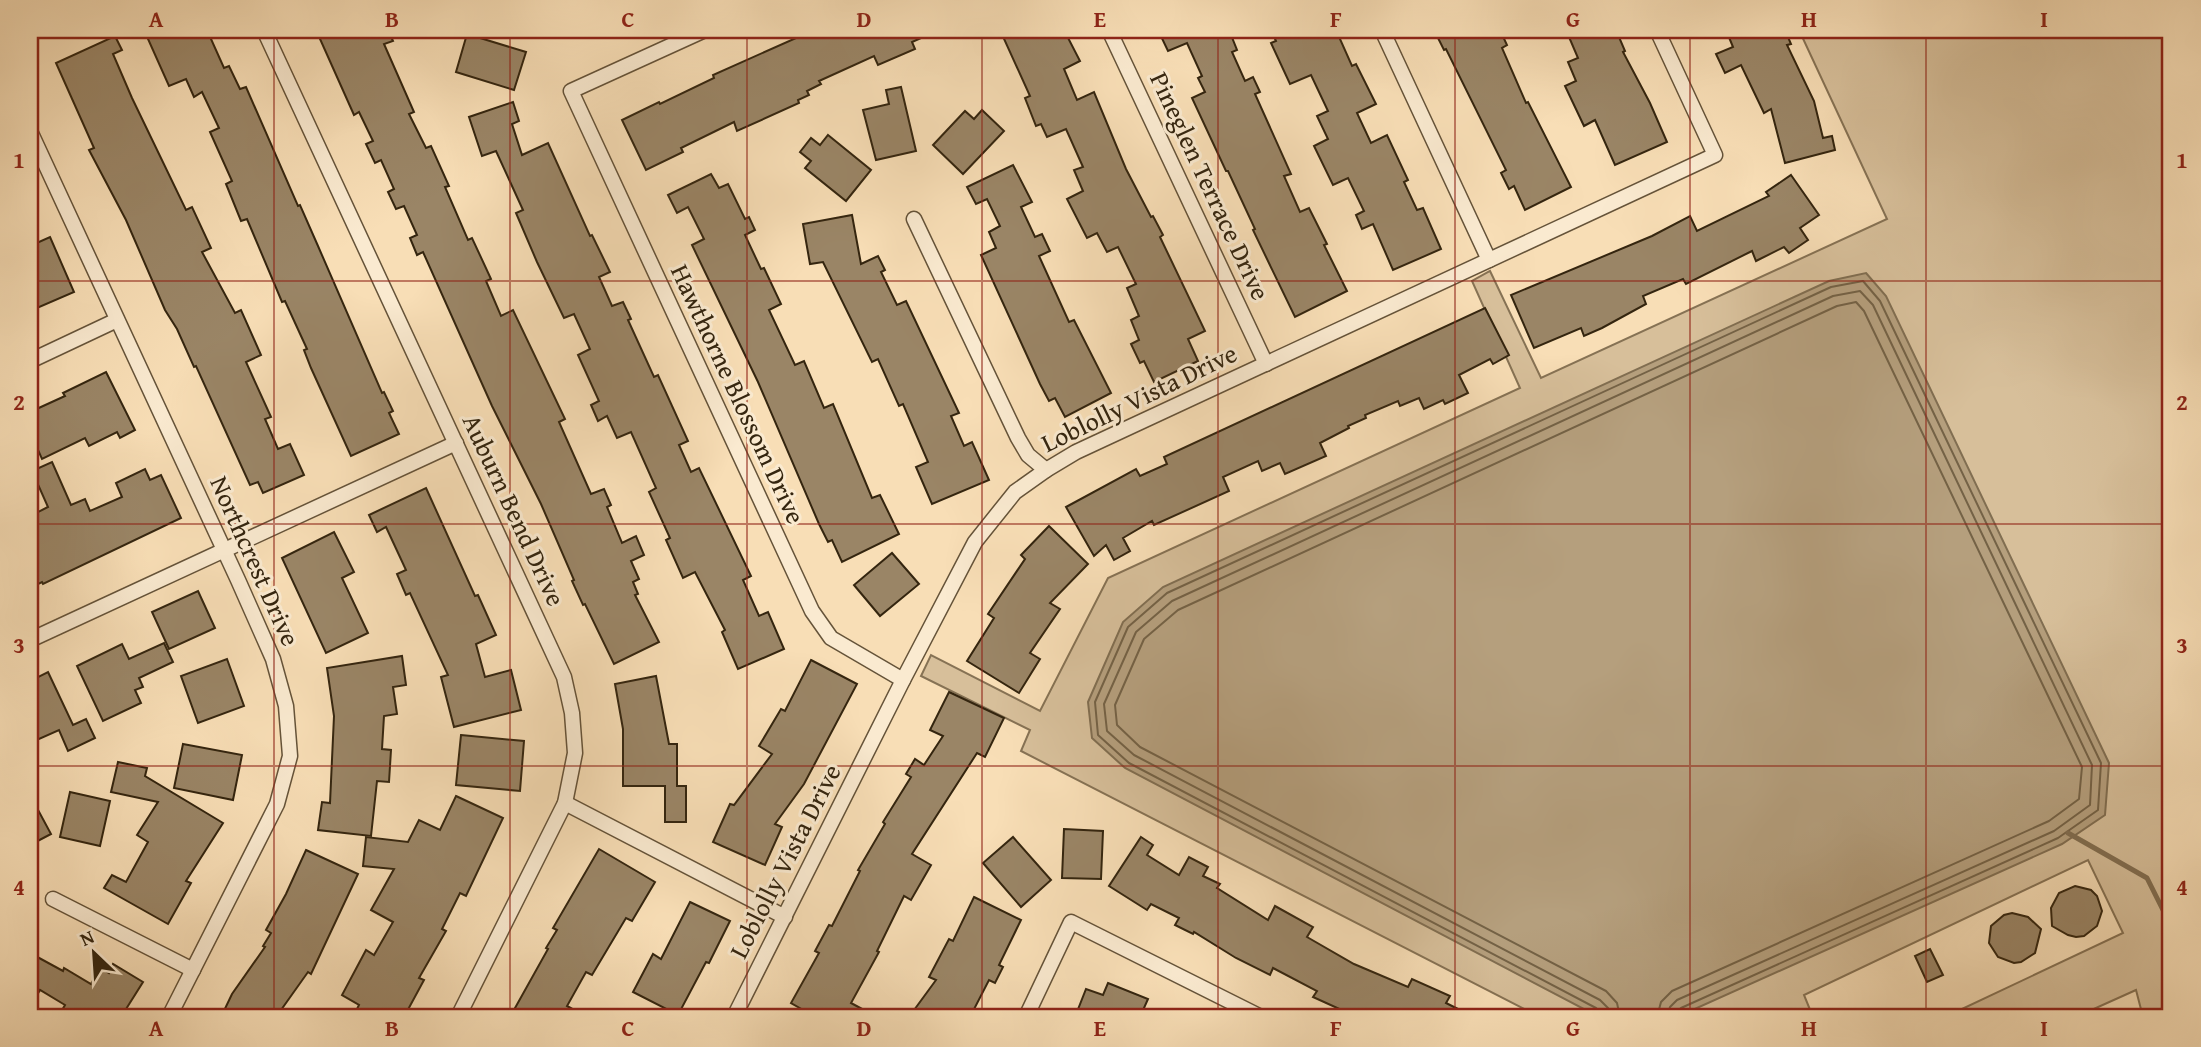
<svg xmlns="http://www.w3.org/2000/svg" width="2201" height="1047" viewBox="0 0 2201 1047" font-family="'Gentium Book Plus',serif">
<rect width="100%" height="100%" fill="#f8deb6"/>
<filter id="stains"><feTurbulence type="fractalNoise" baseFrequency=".00286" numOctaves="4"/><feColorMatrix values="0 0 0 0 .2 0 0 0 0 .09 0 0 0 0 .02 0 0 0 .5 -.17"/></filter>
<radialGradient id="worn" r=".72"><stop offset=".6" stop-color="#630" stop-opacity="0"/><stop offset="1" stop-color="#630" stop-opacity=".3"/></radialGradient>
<polygon fill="#d7bf9a" stroke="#867254" stroke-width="2" points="1799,30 2171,30 2171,1017 2143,1017 2136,990 2076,1017 1945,1017 2123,933 2088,860 1804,995 1813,1017 1540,1017 1021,751 1030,730 921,676 931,655 1040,711 1108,578 1520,388 1472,281 1490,271 1541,378 1887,219"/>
<polygon fill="#b59f7d" stroke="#816e51" stroke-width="2" points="1866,273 1886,296 2109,763 2105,815 2062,844 1677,1017 1599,1017 1125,768 1092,738 1088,702 1123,622 1163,587 1829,281"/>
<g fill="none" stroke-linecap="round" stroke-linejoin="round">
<g stroke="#746246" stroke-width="2">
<polyline points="1600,1017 1600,1012 1596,1008 1129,763 1098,735 1095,702 1128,627 1167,593 1831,287 1863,281 1880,301 2101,763 2098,810 2058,838 1681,1008 1677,1011 1676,1017"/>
<polyline points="1609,1017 1608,1008 1600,1000 1134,755 1107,731 1104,704 1136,632 1172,601 1833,296 1860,291 1873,305 2092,765 2090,805 2054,831 1677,1000 1670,1007 1667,1017"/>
<polyline points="1620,1017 1617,1003 1606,991 1140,747 1117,725 1115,705 1144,639 1178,610 1837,306 1856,302 1864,311 2082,767 2079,799 2049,821 1672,991 1661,1002 1657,1017"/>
</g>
<polyline stroke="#816e51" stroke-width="5" points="2068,833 2147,878 2171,926"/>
</g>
<g fill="#9a8566" stroke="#34250f" stroke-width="2">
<polygon points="144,30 207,30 224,68 229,66 240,89 246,87 298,206 300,205 318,246 382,393 384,392 393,411 389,413 399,434 351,456 311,368 304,350 307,349 285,301 282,302 247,219 241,221 226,184 232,181 210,132 219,128 202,92 194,97 186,79 169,86"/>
<polygon points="316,30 388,30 393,41 384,44 414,112 409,114 426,148 431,146 449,186 445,187 468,240 472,238 491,279 486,281 501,316 513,310 565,419 559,422 591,494 604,489 611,505 607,507 622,543 636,536 644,555 631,561 639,579 633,582 638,594 635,595 659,642 614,664 585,604 583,605 572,581 574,580 541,504 492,406 423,252 417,255 410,238 417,235 404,206 396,209 388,192 394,189 381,160 375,163 366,144 373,141 359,112 354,115"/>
<polygon points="814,30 829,30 831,35 843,30 939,30 912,42 915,49 878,65 874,56 819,81 821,84 807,91 809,95 798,100 799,103 737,131 734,122 681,148 683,152 646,170 622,120 659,102 660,104 714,78 713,75"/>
<polygon points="1000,30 1064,30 1080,61 1064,69 1077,100 1094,92 1126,169 1151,217 1153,216 1163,235 1160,237 1205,331 1188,339 1198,361 1154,382 1144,361 1140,363 1131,344 1139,340 1131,320 1139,316 1127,288 1136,284 1118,247 1107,252 1097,233 1087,238 1067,199 1083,191 1074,170 1083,167 1066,129 1047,137 1041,124 1036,126 1025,98 1030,96"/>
<polygon points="1158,30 1229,30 1237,50 1232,52 1245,81 1253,77 1260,92 1255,94 1291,174 1284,176 1300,212 1309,208 1327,244 1324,245 1347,291 1295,317 1253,230 1255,229 1228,171 1226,171 1192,98 1205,92 1198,78 1202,76 1187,43 1168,51"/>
<polygon points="1271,30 1336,30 1352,66 1356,64 1376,104 1357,113 1371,143 1387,135 1408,180 1404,182 1417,210 1423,208 1441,249 1393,270 1373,224 1362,229 1356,215 1364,211 1348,178 1333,185 1314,146 1328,139 1317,116 1328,111 1311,75 1290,84 1271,43 1276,41"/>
<polygon points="1434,30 1500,30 1507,45 1502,48 1526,103 1528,102 1571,187 1525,210 1514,186 1509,189 1501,173 1506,170 1446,49 1444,50"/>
<polygon points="1566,30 1616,30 1625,51 1623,52 1650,103 1667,142 1615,165 1595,120 1584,126 1565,86 1576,81 1568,62 1578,58"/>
<polygon points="1726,30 1785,30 1791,44 1787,45 1814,101 1823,138 1832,136 1835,150 1785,163 1771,109 1764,113 1741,65 1725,73 1716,54 1733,47"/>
<polygon points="467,34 526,52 514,90 456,72"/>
<polygon points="115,36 122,50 113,54 132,98 186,210 192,207 211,248 202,252 235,313 241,310 261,355 246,362 271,417 265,419 278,449 290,444 304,475 263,493 258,482 250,485 196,366 194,367 177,329 165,310 126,220 89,150 94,148 56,63"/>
<polygon points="901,87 916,151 876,160 863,110 889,104 886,90"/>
<polygon points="513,102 519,121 512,124 522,155 548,143 590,236 592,235 610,272 599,277 612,306 623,302 631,319 628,320 654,377 658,375 688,441 679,445 691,472 699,468 751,576 743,580 759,616 768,612 784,649 738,669 722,632 725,630 695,572 683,578 666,540 670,538 649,492 656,488 631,432 617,438 607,416 598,421 591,405 599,401 578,355 590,349 574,314 564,318 537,262 516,213 523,210 496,151 482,156 469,117"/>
<polygon points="982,110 1004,131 963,174 933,145 965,111 974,119"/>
<polygon points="828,135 871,170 846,201 805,168 811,161 800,152 811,138 820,145"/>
<polygon points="1013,165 1032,202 1021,207 1035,237 1042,234 1050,251 1039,256 1069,322 1074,320 1111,393 1065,417 1055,398 1049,401 1040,384 981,255 996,248 989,232 1000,226 987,199 976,204 967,187"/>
<polygon points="711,174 719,188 728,184 745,219 749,217 755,230 745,235 761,269 764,268 781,304 769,310 795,365 804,361 824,408 833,404 872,498 880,495 899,534 842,562 832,540 828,542 819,524 758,382 692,245 704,239 688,207 677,213 668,195"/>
<polygon points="1791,175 1819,215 1800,228 1808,240 1789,253 1784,247 1756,261 1752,251 1686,284 1683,279 1643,296 1646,304 1602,328 1584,336 1581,328 1534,348 1511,295 1652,236 1690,216 1697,231 1769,196 1766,192"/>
<polygon points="852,215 861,264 878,256 885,270 881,272 897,305 906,301 959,413 951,416 964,446 972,442 989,480 932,504 916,467 928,462 903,404 899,406 878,359 872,362 823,262 810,264 803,224"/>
<polygon points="50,237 74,292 30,311 30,246"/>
<polygon points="1485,308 1509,355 1493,364 1490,359 1459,375 1468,393 1445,404 1443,400 1424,409 1419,398 1400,406 1398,401 1365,415 1366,418 1348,426 1349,428 1320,443 1326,456 1285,474 1280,463 1262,471 1258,461 1223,477 1229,491 1154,525 1152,521 1123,538 1130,551 1114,560 1106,545 1094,556 1066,507 1136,469 1140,476 1167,464 1164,457"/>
<polygon points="106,372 135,430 120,438 117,432 89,446 85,438 42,459 30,432 30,412 65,396 63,393"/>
<polygon points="52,462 71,505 85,499 90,511 122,497 116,483 145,469 150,480 161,475 181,518 43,584 42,582 30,588 30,516 48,507 32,471"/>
<polygon points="426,488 475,596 478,595 496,635 476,644 485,677 511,670 521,710 454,727 441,677 448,675 410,593 406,595 397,574 406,570 386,527 377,532 369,515"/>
<polygon points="1049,526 1088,564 1050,603 1060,609 1030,653 1040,659 1019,693 967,661 994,618 988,614 1025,559 1021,555"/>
<polygon points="334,532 354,572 342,578 368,633 326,653 282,558"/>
<polygon points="892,553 919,584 880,616 854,585"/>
<polygon points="198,591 215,628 169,649 152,612"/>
<polygon points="164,643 173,662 139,678 143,687 135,690 141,703 103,721 77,666 122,644 129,659"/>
<polygon points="402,656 406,685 393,687 397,714 384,716 382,749 391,750 389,782 377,781 371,836 318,830 322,802 330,803 334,716 327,668"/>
<polygon points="227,659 244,706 198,723 181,676"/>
<polygon points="811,660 857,684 804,784 775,824 782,827 765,865 713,842 730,804 734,805 772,754 759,746 781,709 785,711"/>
<polygon points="48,672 73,725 86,719 95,738 68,751 59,730 30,743 30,681"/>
<polygon points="656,676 669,744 677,744 677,786 686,786 686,822 665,822 665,786 623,786 623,729 615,684"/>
<polygon points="949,692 1004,718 985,757 977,753 912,854 931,865 911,900 904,896 877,951 879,952 851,1003 877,1017 801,1017 805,1011 791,1003 819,953 815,951 829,925 832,926 860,871 858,870 885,824 883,822 911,777 906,774 915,759 924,765 943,736 930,730"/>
<polygon points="461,735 524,741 520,791 456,785"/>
<polygon points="183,744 242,755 233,800 174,788"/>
<polygon points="118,762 147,768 145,776 223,823 186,881 191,883 168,924 104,888 112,875 126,882 148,842 137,835 158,802 111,792"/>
<polygon points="70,792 110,801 100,846 60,837"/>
<polygon points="30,795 51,834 30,845"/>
<polygon points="456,796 503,818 466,896 460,893 442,929 446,931 419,978 424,980 404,1017 353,1017 359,1005 342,995 366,950 374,955 393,922 371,910 394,869 363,866 366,837 408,842 419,820 440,830"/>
<polygon points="1064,829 1103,831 1101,879 1062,878"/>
<polygon points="1013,837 1051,880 1021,907 983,863"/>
<polygon points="1141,837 1153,845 1147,855 1179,875 1189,857 1208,867 1203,876 1220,884 1217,888 1268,920 1275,906 1313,927 1307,937 1354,964 1408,987 1412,979 1450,996 1446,1003 1474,1017 1357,1017 1313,997 1317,991 1273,968 1270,975 1236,958 1194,932 1193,934 1175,925 1179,918 1151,904 1147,910 1109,886"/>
<polygon points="599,849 655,882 632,921 626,918 592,975 586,972 567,1006 587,1017 510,1017 548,949 546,948 557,930 553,928"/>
<polygon points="306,850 358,874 311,974 308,972 276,1017 221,1017 232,994 265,947 263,946 271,933 266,930 286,894"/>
<polygon points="2075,886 2091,890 2097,896 2102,911 2097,926 2084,936 2076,937 2068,935 2052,926 2051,908 2059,893"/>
<polygon points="974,897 1021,920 999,965 1003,967 995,983 989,980 970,1017 909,1017 936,980 929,977 949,939 953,941"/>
<polygon points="690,902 730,921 709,963 706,962 678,1015 633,992 653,954 661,959"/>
<polygon points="2012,913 2028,917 2041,929 2035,953 2021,962 2014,963 1998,957 1989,943 1991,926 2004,915"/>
<polygon points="1930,949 1943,975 1927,982 1915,956"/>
<polygon points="30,953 63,971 64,968 91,984 100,968 109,973 113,964 143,982 121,1017 58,1017 65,1005 40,990 30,1007"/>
<polygon points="1108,983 1148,999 1140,1017 1075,1017 1086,989 1103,995"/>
</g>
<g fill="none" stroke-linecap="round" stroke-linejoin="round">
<g stroke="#655339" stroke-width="17">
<g id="street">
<polyline points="264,30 564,677 572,713 575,753 565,803 458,1017"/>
<polyline points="705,30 571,91 812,611 831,638 903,680"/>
<polyline points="1109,30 1266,364"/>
<polyline points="1382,30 1489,260"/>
<polyline points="30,131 238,580 273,659 286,706 290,756 277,804 169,1017"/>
<polyline points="914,219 1018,438 1028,455 1046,470"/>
<polyline points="30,361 117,320"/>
<polyline points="30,640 456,443"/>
<polyline points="565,803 785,917"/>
<polyline points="53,899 193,970"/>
<polyline points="734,1017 903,680 975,542 1015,492 1046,470 1076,452 1715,155 1657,30"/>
<polyline points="1026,1017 1071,922 1261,1017"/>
</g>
</g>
<use href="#street" stroke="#faead0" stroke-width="14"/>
</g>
<path fill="none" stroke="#8f2418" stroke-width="2" stroke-opacity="0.55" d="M274,30V1017M510,30V1017M747,30V1017M982,30V1017M1218,30V1017M1455,30V1017M1690,30V1017M1926,30V1017M30,281H2171M30,524H2171M30,766H2171"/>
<g text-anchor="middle" stroke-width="6" stroke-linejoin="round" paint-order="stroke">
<g font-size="26" fill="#34250f" stroke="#faead0">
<text transform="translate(1210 186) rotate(65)" y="9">Pineglen Terrace Drive</text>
<text transform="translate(738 394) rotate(65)" y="9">Hawthorne Blossom Drive</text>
<text transform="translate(1139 398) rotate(-26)" y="9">Loblolly Vista Drive</text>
<text transform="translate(514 510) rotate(65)" y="9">Auburn Bend Drive</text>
<text transform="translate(255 561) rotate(66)" y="9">Northcrest Drive</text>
<text transform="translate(785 861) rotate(-63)" y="9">Loblolly Vista Drive</text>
</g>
</g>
<rect width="2201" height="1047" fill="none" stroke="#f8deb6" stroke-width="77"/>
<g transform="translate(94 953) rotate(335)" stroke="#faead0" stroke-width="5" paint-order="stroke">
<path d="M0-5L12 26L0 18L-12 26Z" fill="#34250f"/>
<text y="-10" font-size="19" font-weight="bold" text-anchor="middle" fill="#34250f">N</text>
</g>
<rect x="38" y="38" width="2124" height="971" fill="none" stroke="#8f2418" stroke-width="2.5"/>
<g font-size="23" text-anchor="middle" font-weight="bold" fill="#8f2418">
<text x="156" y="27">A</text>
<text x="392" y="27">B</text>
<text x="628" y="27">C</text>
<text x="864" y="27">D</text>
<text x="1100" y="27">E</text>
<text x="1336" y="27">F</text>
<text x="1573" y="27">G</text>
<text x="1809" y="27">H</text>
<text x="2044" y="27">I</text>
<text x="19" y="168">1</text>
<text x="2182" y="168">1</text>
<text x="19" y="410">2</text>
<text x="2182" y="410">2</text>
<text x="19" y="653">3</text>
<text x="2182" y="653">3</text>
<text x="19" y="895">4</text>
<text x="2182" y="895">4</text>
<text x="156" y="1036">A</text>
<text x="392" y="1036">B</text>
<text x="628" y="1036">C</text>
<text x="864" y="1036">D</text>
<text x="1100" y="1036">E</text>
<text x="1336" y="1036">F</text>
<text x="1573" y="1036">G</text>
<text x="1809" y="1036">H</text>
<text x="2044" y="1036">I</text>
</g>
<rect width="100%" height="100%" filter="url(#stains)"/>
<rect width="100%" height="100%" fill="url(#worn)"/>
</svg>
